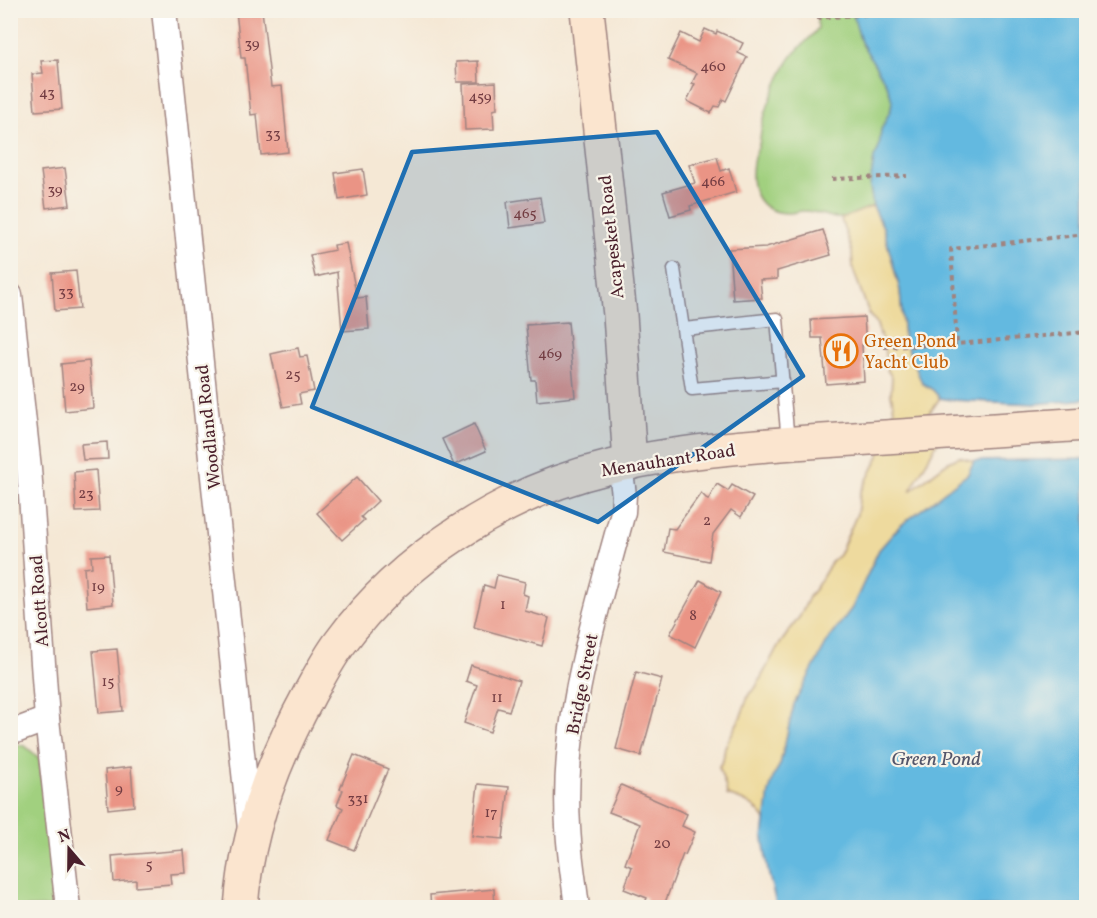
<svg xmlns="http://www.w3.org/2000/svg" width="1097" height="918" viewBox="0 0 1097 918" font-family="Vollkorn,serif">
<rect width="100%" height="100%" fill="#f7f3e8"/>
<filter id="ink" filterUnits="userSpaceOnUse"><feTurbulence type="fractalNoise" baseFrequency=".0167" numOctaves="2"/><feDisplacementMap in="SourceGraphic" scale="12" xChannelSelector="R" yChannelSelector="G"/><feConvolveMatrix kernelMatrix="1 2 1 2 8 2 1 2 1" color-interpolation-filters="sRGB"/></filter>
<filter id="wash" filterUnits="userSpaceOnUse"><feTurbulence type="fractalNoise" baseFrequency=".008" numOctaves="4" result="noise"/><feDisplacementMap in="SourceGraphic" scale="24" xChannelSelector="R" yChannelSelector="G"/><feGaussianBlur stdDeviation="1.35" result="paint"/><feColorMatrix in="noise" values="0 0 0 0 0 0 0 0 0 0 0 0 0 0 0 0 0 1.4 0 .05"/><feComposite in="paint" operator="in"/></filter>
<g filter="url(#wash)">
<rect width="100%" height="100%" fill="#f5e8d5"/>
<g fill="#a1d07f" stroke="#767855" stroke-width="1.5">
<path d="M816,11H852L861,42L887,85L892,100L891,109L881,130L879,148L874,158L870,186L873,206C863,210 849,219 839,218C826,218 816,210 803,211C798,211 794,213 789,213C755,213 748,186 754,157C755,153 758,149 759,144C761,139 760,132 762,126C767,104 777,82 788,62C796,48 809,41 818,28Z"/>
<polygon points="14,744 25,746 39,758 59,907 11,908 10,745"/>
</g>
<path fill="#eeda9e" stroke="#9c7c64" stroke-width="1.5" d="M873,206L883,227L900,290L904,339L922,382L933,390L940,398L922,423L944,431L910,491L947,463L959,457L974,461L968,474L900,526L879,550L852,608L830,637L794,704L780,765L774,775L770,792L766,821C756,805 744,800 727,795C727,786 721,776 719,766L723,761L725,747L741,716L749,694L756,687L777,648L800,616L810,595L816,588L832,561L839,555L857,514L860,493L870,474L879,456L881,444L891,427L894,410L891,394L892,377L887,370L884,347L876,322L870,316L853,269L852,252L841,219Z"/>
<g fill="#64b9e0" stroke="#576c86" stroke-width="1.5">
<polygon points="852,11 1086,11 1086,399 1036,404 951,400 940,398 933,390 922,383 904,339 900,290 883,227 873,206 870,186 874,158 879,148 881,130 891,109 892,100 887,85 861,42"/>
<polygon points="1086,459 1086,907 777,907 768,871 763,838 769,792 774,775 780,765 794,704 830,637 852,608 879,550 900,526 968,474 974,461"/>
</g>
<g id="blocks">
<g fill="#ea9485">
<polygon points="236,10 262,10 271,87 282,86 288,152 261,155 257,114 251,115 245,58 241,58"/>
<polygon points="705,29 716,34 717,31 743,43 738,53 747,57 726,101 723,99 719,107 715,106 711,113 687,101 695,84 692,83 697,73 668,60 681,33 699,42"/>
<polygon points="58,60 62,109 35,111 32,74 43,73 41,61"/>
<polygon points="478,61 479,82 457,82 456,62"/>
<polygon points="496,82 497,109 493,110 494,129 465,130 463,84"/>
<polygon points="717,157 721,171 729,168 736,192 690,206 691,210 670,216 663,192 695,183 689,165"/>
<polygon points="65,168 70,205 46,208 41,171"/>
<polygon points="363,169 367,195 339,200 335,173"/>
<polygon points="540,197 544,223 510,228 507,202"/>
<polygon points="823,230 831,255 777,271 777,279 760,280 762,298 733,300 729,249 766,247"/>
<polygon points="346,243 357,298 366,297 369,329 342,331 337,272 315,277 310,255 335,250 334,245"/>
<polygon points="76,271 80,309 55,311 52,273"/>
<polygon points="864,317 866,345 862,345 864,381 826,384 822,338 812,338 811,320"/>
<polygon points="568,322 575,397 537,401 535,380 531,380 526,325"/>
<polygon points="298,348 300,357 307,356 314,391 299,394 301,404 283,407 271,354"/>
<polygon points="89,361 93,408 65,411 61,364"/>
<polygon points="474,424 486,451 454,465 442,439"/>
<polygon points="107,442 108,459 83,460 81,444"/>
<polygon points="96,470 99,511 76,512 74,472"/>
<polygon points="357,477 378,501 361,517 364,520 342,540 317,513"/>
<polygon points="717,484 728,491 732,485 753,497 741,517 731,510 713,534 709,561 664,552 668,528 675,529 701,493 708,500"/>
<polygon points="109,555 113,604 87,607 84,568 92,567 91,556"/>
<polygon points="497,575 525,582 523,594 528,596 525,611 549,618 542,646 474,627 484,585 494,588"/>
<polygon points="700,580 721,592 695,647 670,634"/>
<polygon points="117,649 123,711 99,713 93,651"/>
<polygon points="471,665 519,681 509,711 498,708 490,732 464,723 477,685 466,681"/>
<polygon points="636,672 662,679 641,756 616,749"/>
<polygon points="354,755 388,769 354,850 329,840 343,808 337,805 343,790 340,789"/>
<polygon points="131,767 134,806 108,809 105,770"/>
<polygon points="478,784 509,787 503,839 472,836"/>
<polygon points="621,785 687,814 682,826 695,832 685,855 683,854 663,908 643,908 647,898 624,889 632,867 625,864 640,824 609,812"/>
<polygon points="184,850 186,873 170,874 171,884 136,887 136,880 114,882 112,856"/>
<polygon points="494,889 495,908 431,908 430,895"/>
</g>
</g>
</g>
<g filter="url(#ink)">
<use href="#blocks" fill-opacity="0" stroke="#a08480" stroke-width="1.5"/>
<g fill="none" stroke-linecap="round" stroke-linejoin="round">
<g stroke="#a08480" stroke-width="15">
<g id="service">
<polyline points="674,269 692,389 783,381"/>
<polyline points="684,329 777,319 788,442"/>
</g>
</g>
<g stroke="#a08480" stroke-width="27">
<g id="minor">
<polyline points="164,10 250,829"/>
<polyline points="10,295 29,468 47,719 68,908"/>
<polyline points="10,733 47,719"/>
<path d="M577,908C574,880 569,853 568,826C561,719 596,613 623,512L624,495L620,465"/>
</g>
</g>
<g stroke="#a08480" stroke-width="36">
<g id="secondary">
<polyline points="587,10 620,315 630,463"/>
<path d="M241,908C246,834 274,759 309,695C319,677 328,659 340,643C402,558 505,492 606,468C676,451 751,446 823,441C911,435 999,430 1086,424"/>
</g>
</g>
<g stroke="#a08480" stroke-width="4" stroke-dasharray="4.5 4.5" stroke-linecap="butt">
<polyline points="817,18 901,12"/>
<polyline points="832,179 907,176"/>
<polyline points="1086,234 951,249 957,344 1086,332"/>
<polyline points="884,347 957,344"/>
</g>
<use href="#service" stroke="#fff" stroke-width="12"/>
<use href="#minor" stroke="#fff" stroke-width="24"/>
<use href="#secondary" stroke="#fbe5cf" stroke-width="33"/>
</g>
</g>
<path fill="#1f6fb2" fill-opacity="0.2" stroke="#1f6fb2" stroke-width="4.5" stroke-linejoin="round" d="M657,132L803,376L598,522L312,407L412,152Z"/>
<defs>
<g id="restaurant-ring" transform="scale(1.725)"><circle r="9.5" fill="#f7f3e8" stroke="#e8710a" stroke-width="1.5"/><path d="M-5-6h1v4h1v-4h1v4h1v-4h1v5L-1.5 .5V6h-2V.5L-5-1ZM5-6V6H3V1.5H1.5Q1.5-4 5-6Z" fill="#e8710a"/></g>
</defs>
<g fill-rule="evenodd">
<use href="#restaurant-ring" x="841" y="351"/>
</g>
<g text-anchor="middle" stroke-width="4.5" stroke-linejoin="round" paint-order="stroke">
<g font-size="15" fill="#723c42">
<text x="252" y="48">39</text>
<text x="713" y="71">460</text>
<text x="47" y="97">43</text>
<text x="480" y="101">459</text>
<text x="273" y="138">33</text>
<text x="713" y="186">466</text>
<text x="55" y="194">39</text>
<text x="525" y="218">465</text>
<text x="66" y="296">33</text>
<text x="550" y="358">469</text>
<text x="293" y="379">25</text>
<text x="77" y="391">29</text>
<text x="86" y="498">23</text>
<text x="707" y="525">2</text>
<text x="98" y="591">19</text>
<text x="503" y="609">1</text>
<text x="693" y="620">8</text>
<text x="108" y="686">15</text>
<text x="497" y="702">11</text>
<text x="119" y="793">9</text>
<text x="358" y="803">331</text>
<text x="491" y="817">17</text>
<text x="662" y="848">20</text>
<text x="149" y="869">5</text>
</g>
<g font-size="18" fill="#4a1f2b" stroke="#f7f3e8">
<text transform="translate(611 237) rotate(-96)" y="6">Acapesket Road</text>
<text transform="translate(208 427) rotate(-96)" y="6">Woodland Road</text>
<text transform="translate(668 460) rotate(-9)" y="6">Menauhant Road</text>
<text transform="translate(39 601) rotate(-94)" y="6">Alcott Road</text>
<text transform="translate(582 684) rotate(-79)" y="6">Bridge Street</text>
</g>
<g font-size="18" fill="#c56008" stroke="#f7f3e8" text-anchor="start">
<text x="864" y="347">Green Pond<tspan x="864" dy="21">Yacht Club</tspan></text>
</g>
<g font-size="20" font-style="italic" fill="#53556a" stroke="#f7f3e8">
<text x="936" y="765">Green Pond</text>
</g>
</g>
<rect width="1097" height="918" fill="none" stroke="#f7f3e8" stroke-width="36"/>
<g transform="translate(69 849) rotate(340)" stroke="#f7f3e8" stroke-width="4.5" paint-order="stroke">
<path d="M0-4.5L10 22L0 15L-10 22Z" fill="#4a1f2b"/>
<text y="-9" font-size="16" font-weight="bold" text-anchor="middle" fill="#4a1f2b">N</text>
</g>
</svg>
